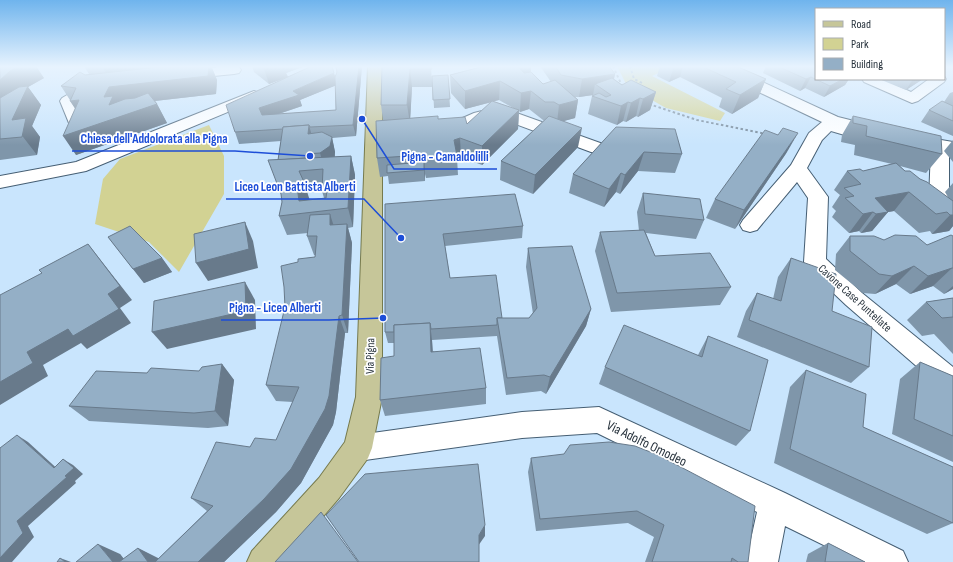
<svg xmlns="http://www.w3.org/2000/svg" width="953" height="562" viewBox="0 0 953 562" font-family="'Sofia Sans Condensed',sans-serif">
<rect width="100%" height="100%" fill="#c9e5fd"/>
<g fill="#d2d293">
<polygon points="617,66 673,66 652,76 725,113 720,121 666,108 627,86"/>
<polygon points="209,125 224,156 224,194 179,272 149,242 95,224 103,179 120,159"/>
</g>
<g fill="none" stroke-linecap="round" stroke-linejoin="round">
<g stroke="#455e73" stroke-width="2">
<g id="minor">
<polygon points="227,66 239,67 241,70 239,73 234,74 183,79 178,78 176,75 178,72 183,71"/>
<polygon points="708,66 728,66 838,117 882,128 884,132 882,136 876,137 856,132 854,135 848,136 831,131 822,140 807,168 828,197 826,259 862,293 953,367 953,393 944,390 846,305 807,268 804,262 808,198 797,182 757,230 750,232 743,230 740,225 743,220 791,165 809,133 822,122 710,69"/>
<polygon points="944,76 946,79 944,82 918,101 912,103 864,82 862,79 882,79 911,92 929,79 944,79"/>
<polygon points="96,79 101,81 104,84 101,87 76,103 83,120 81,123 75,125 69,123 60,101 62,98 91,81"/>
<polygon points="254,91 259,93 262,96 259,99 86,171 0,188 0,176 76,162"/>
<path d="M494,108L511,111L603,144L606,148L603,152L597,153L591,152L502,119C477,116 458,140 432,134L430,130L432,126L449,124L474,113Z"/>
<path d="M912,135L953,142V152L949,151V198L953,201V219C943,216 935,209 929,200L931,148L906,144L903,140L906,136Z"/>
<polygon points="599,407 785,493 903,551 908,562 858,562 785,526 778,562 746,562 757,512 597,433 522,438 358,461 348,458 344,448 348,438 358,435 522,412"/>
</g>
</g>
<g stroke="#767a4d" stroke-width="2">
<polygon id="major" points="368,66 382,66 382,397 372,448 368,458 339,498 284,562 247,562 252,551 319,478 345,442 356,397"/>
</g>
<g stroke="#788b9c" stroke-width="2" stroke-dasharray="2.5 2.5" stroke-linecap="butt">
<polyline points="613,66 622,86"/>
<polyline points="630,66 634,79 644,84"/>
<polyline points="649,104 697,120 766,134"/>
</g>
<use href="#minor" fill="#fff" fill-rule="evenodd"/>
<use href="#major" fill="#c6c699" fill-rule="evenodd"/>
</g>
<g fill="#7f96aa" fill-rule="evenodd">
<polygon points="0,66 44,78 28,87 41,105 32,126 40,137 37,155 0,160"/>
<polygon points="84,66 224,66 212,68 217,80 216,94 155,101 157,104 167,123 76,155 75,108 61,86 85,75 89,74"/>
<polygon points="252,66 305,66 286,73 288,77 269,84 254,72"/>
<path d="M335,66H362L356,136L332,138L335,152V157L351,156L355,175L353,227L348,228L352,243L348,333H345L336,412L333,425L301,483L276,512L224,562H76L120,554L124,559L138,548L158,559L207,511L191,498L250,447L276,440L293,402L276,401L266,385L315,257V255H314L307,236L308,233L287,235L279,216L282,202L278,160L281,141L239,144L235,132L334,73L336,79L337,73ZM336,85V110L279,114L302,106L300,100ZM322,188V191L324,198L309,200L306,190Z"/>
<path d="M382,66H433L431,67L432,82L448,75L450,107L434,108L433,87H412L410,118L438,119L467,124L492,102L465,109L451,93L450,75L483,66H531V72L543,84L551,82L540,66H609L615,74L614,79L622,85L656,92L650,110L638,117L636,116L626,122L623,121L617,125L588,114L592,96L593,95L579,97H575L578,100L575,118L563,121L578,147L533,194L500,180L501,161L544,120H543L529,109L520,112L519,111L518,129L482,165L461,157L457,158L458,175L426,178L425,174V181L389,184L388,176L380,177L377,158L383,120L381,105ZM499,100L515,109L493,101Z"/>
<polygon points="660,66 736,66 766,79 758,98 732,114 719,107 722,98 680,77 669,82 657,76"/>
<polygon points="766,66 816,66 816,79 849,79 845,85 824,97 805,88 800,91 763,73"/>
<polygon points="879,79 923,79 906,90"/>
<polygon points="953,92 953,136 921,122 929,110 944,102 950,93"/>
<polygon points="853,116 942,154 926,173 900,166 905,171 920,179 948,197 945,192 953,183 953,226 949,231 932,234 930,231 919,233 894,211 888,212 872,231 861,233 859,231 849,233 832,217 836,211 832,207 840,195 834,190 847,171 863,171 892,164 854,155 855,145 841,142 842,135"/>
<polygon points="616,127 682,154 675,173 638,171 620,194 616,192 604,207 569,193 573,174"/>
<polygon points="953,140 953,162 944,151"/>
<polygon points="787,152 735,229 706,218 715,199"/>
<polygon points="643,193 704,220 696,239 646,233 655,256 731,287 720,305 611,312 595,251 600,232 639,231 637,212"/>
<polygon points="385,204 523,226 522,238 445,246 450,278 502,318 529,318 533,314 526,267 528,248 591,309 586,326 546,394 541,391 506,395 497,336 432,340 433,351 486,388 486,404 385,416 380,400 394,356 394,343 388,343 385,332"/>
<polygon points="850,236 927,245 953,236 953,289 944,294 933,286 910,294 896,284 875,294 863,293 835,270 836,254"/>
<polygon points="108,237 162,258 172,272 144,283"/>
<polygon points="791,258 832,311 869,367 851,383 737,337 746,311 757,293 773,299 778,277"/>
<polygon points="953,298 953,354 934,334 922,336 907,320 926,302"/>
<polygon points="708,336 750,431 736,446 599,384 605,367 698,355"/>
<polygon points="920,362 953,376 953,462 892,434 900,379"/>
<polygon points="222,364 234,380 228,426 208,428 89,421 69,406 147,373 199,371"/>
<polygon points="806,370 863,427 953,467 953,523 927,534 774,463 790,387"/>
<polygon points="531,458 748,562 645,562 654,537 628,523 536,531 528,472"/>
<polygon points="828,543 865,562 806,562 808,554"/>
</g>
<g fill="#687a8b">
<polygon points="20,66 36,66 44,78 28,87 41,105 32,126 40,137 37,155 0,107 0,80 10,71"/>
<polygon points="102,66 224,66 212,68 217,80 216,94 119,105 157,104 167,123 76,155 63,136 104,97 109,79"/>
<polygon points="263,66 305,66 286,73 288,77 269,84"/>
<polygon points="359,66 362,66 356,136 353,125"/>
<polygon points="523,66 531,66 530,82 519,68"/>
<polygon points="674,66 683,66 680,77 669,82"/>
<polygon points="410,69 412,87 410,123 407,105"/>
<polygon points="334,73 337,85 300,100 302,106 263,119 259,108 293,91"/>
<polygon points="615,74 611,92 595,84 593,95 579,97 582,79"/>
<polygon points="811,77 805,88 800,91 806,79"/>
<polygon points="766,79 758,98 732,114 740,95"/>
<polygon points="843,79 849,79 845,85 824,97 830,86"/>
<polygon points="913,79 923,79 906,90"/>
<polygon points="500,81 499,100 465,109 465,91"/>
<polygon points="531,91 529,109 520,112 521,93"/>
<polygon points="656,92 650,110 638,117 643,99"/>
<polygon points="640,98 636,116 626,122 631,103"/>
<polygon points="79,100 82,119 70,101"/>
<polygon points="578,100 575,118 557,123 559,105"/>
<polygon points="628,102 623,121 617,125 621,106"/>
<polygon points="519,110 518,129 482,165 482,146"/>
<polygon points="309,125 313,140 308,134"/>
<polygon points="582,128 578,147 533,194 535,175"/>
<polygon points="798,133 787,152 735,229 744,210"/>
<polygon points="332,137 335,152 334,161 324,167 320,153"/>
<polygon points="460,138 461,157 457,158 454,140"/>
<polygon points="644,152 638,171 620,194 625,175"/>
<polygon points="351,156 355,175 353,227 348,208"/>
<polygon points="424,162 425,174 425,181 424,170"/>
<polygon points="621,173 616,192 604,207 609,189"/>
<polygon points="304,182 310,201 299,201 297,186"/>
<polygon points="909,192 894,211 888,212 872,231 861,233 876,214 873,212 859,231 849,233 875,198"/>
<polygon points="330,214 336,233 330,225"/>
<polygon points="950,215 953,215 953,226 949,231 932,234"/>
<polygon points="245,222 253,241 258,268 208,281 196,263"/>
<polygon points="347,224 352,243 348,333 342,315"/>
<polygon points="88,244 132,300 120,308 131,323 87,349 81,343 43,365 48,376 0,405 0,382 27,352 108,294"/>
<polygon points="162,258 172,272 144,283 133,269"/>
<polygon points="914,266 896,284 875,294 892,276"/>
<polygon points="952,268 933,286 910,294 928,276"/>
<polygon points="245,282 255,300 256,329 167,349 152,332"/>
<polygon points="953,286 953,289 944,294"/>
<polygon points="591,309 586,326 546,394 550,377"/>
<polygon points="339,316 345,333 336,412 333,425 301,483 276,512 224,562 198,562 264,499"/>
<polygon points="430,323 432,340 433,369 431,352"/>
<polygon points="222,364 234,380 228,426 215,411"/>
<polygon points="17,435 28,442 63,474 54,468"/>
<polygon points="63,459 73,465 83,474 75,481 76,483 28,526 34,537 12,562 0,562 0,558 17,521 65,476"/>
<polygon points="485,525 485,536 478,546 479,535"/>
<polygon points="98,544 120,554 126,562 113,562"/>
<polygon points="138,548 158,558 161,562 148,562"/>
<polygon points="60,558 71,562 65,562"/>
</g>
<g fill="#94afc6" stroke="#687a8b" fill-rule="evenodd">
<polygon points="0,66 20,66 10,71 0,80"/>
<polygon points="168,66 209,66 208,76 109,87 104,97 113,96 109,105 125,99 135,98 148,93 157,104 63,136 79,100 70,101 76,88 61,86 80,72 85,75"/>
<polygon points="312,66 332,66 334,73 293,91 299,95 259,108 262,115 336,110 335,77 337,72 336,66 359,66 353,125 310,127 309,125 283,127 283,129 235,132 226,105"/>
<polygon points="382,66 431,66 432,69 410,69 407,105 381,105"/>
<polygon points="485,66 523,66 519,68 524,73 531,72 543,84 555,80 578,100 559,105 554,102 545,102 531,91 521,93 500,81 465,91 450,75"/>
<polygon points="555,66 609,66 615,74 582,79 561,75"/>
<polygon points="701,66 736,66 766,79 740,95 726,89 736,82"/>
<polygon points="777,66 816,66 816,79 843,79 830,86 811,77 806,79"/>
<polygon points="448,75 450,99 433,100 432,76"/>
<polygon points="612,78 622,85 631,80 656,92 643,99 640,98 631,103 628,102 621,106 592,96 599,93 606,97 611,95 595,84"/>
<polygon points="28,86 12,120 26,118 22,137 0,139 0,98 19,87"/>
<polygon points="492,101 519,110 482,146 460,138 454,140 457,156 424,159 424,155 377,158 376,121 438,116 438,119 465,117 467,124"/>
<polygon points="942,101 953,106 953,121 929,110"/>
<polygon points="549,116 582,128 535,175 501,161"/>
<polygon points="853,116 941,136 942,154 866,136 867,126 853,123"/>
<polygon points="309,125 308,134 322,132 332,137 330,146 320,153 306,154 305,158 278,160 283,127"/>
<polygon points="616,127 675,129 682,154 644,152 625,175 621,173 609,189 573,174"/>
<polygon points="783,128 798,133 744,210 715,199 765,130 778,135"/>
<path d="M351,156L348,208L279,216L282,202L281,194L268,160ZM323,169L322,191L327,190L326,198L299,201L297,186L304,182L299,171Z"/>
<polygon points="424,162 424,170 387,173 387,165"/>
<polygon points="896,163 905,171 910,171 920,179 927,182 953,201 953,215 950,215 947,212 936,214 909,192 875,198 888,212 876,214 873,212 863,214 845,198 854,196 844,188 861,184 847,171 860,169 863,171"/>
<polygon points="643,193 700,199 704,220 645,214"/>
<polygon points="515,194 523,226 443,234 450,278 496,275 502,318 497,318 497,325 431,329 430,323 394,325 394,332 385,332 385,204"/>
<polygon points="330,214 330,225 347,224 342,315 339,316 329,396 325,409 291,469 264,499 198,562 155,562 213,506 191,498 216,442 250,447 255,438 276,440 299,387 266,385 285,307 284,287 281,266 298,262 298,259 315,257 317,236 307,236 310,215"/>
<polygon points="245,222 249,249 196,263 194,234"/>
<polygon points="130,226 162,258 133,269 108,237"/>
<polygon points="644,230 655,256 710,253 731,287 617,293 600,232"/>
<polygon points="895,235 916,236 927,245 951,235 953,236 953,268 952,268 928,276 914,266 892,276 879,274 850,251 850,236 874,236 884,240"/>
<polygon points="88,244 120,286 108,294 119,309 73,336 68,329 27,352 33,363 0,382 0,295 42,273 39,270"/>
<polygon points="572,246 591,309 550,377 544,375 507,378 497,318 529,318 537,308 528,248"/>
<polygon points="791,258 836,274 832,311 872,327 869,367 749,320 757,293 781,301"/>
<polygon points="245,282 246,311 152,332 154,301"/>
<polygon points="953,298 953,317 942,318 926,302"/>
<polygon points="430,323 431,352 480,348 486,388 380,400 381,358 394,356 394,325"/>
<polygon points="624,325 702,357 708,336 768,360 750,431 605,367"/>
<polygon points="920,362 953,376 953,436 914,419"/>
<polygon points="222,364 215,411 194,413 69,406 96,371 147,373 151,368 199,371 202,367"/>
<polygon points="806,370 866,394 863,427 953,467 953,523 790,449"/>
<polygon points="17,435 54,468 63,459 74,468 65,476 67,477 17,521 23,533 0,558 0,448"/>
<polygon points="609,442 635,446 658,455 755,506 748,562 738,562 732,558 731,562 652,562 664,525 637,511 540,519 531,458 564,454 570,445"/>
<polygon points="478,464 485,525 479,535 479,562 359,562 326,515 365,474"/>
<polygon points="321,512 358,562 275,562"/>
<polygon points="828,543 865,562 825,562"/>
<polygon points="98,544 113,562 76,562"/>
<polygon points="138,548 148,562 119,562"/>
<polygon points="60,558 65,562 57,562"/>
</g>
<linearGradient id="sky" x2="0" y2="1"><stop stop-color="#6fb4ed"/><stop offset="0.46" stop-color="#e7f3fe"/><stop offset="1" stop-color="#e7f3fe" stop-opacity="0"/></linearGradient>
<rect width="953" height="145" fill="url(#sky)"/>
<g text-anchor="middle" stroke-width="3.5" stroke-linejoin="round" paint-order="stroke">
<g font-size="12" fill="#28333d" stroke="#fff">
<text transform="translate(855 298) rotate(42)" y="4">Cavone Case Puntellate</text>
<text transform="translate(370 356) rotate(-89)" y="4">Via Pigna</text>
</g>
<g font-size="14" fill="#28333d" stroke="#fff">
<text transform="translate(647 443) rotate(26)" y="5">Via Adolfo Omodeo</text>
</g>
</g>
<path fill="none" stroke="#1d4ed8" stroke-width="1.5" d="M310 156L235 151H72M362 119L394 169H497M401 238L364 199H226M383 318L329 320H221"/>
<g fill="#1d4ed8" stroke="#fff" stroke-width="1.5">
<circle cx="310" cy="156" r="4"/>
<circle cx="362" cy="119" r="4"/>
<circle cx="401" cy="238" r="4"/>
<circle cx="383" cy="318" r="4"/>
</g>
<g font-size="13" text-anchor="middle" font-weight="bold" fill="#1d4ed8" stroke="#fff" stroke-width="3.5" stroke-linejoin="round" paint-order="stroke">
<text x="154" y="143">Chiesa dell'Addolorata alla Pigna</text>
<text x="445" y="161">Pigna - Camaldolilli</text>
<text x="295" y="191">Liceo Leon Battista Alberti</text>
<text x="275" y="312">Pigna - Liceo Alberti</text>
</g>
<rect x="815" y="8" width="130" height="72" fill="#ffffff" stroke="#a9adb1"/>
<rect x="823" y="21" width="20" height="6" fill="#c6c699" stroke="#a9adb1"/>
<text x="851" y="28" font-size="12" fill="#28333d">Road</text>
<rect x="823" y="38" width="20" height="12" fill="#d2d293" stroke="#a9adb1"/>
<text x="851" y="48" font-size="12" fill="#28333d">Park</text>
<rect x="823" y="58" width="20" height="12" fill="#94afc6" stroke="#a9adb1"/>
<text x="851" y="68" font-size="12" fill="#28333d">Building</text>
</svg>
